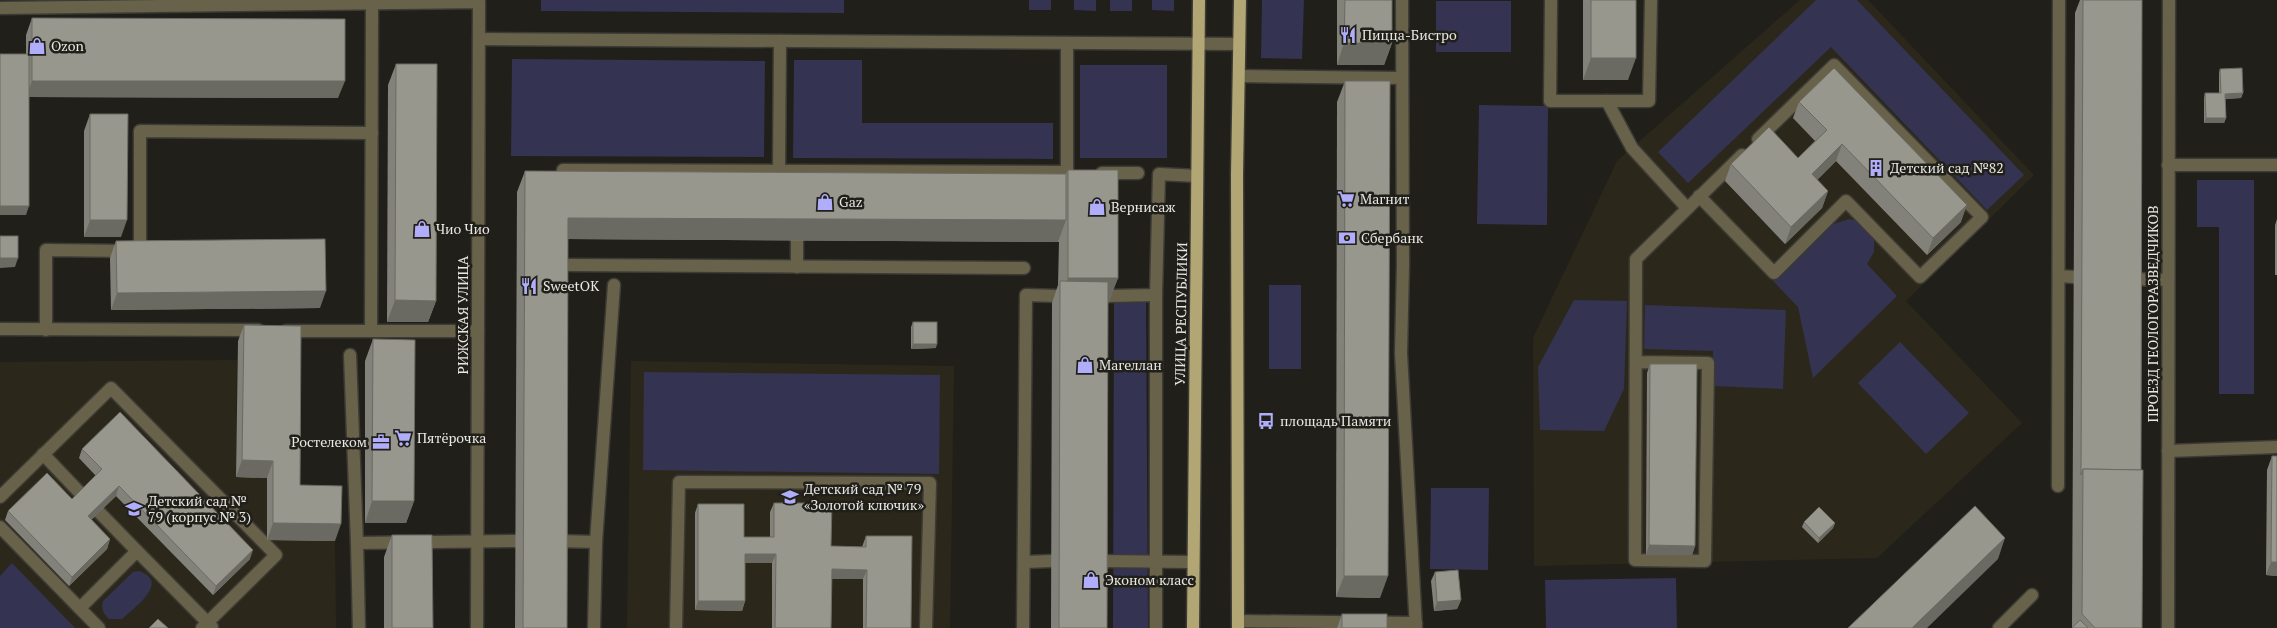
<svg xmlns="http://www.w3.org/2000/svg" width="2277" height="628" viewBox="0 0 2277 628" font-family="'PT Serif',serif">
<rect width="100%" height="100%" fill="#211f19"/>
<g fill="#2b281b">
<polygon points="1800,0 1868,0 2034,175 1906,301 2022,423 1877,558 1534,566 1533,338 1617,161"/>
<polygon points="237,360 236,477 267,478 267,540 335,541 336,628 0,628 0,362"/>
<polygon points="631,361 954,366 950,628 627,628"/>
</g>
<g fill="#343352">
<polygon points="541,0 844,0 844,13 541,11"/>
<rect x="1029" y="0" width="22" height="10"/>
<polygon points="1074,0 1096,0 1096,11 1074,10"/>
<rect x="1110" y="0" width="22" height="11"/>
<polygon points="1152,0 1174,0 1174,11 1152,10"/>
<polygon points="1262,0 1304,0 1302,59 1261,58"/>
<polygon points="1816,0 1857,0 2024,175 1987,210 1831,47 1688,183 1658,152"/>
<rect x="1436" y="1" width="75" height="51"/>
<polygon points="512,59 765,61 764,157 511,156"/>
<polygon points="794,60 862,60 862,123 1053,123 1053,159 793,158"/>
<rect x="1080" y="65" width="87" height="93"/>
<polygon points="1479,105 1548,106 1547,225 1477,224"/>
<polygon points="2197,180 2254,180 2254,394 2219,394 2219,227 2197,227"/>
<polygon points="1849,219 1860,221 1874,236 1874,252 1867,264 1897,296 1813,378 1798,307 1773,281 1833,224"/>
<rect x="1269" y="285" width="32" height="84"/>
<polygon points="1146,300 1148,628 1113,628 1114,301"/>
<polygon points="1574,300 1627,301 1624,389 1604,431 1540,430 1538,367"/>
<polygon points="1645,305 1786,310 1783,389 1712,386 1713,351 1644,349"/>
<polygon points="1900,342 1969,413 1926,454 1858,383"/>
<polygon points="644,372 940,375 939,474 643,470"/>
<polygon points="1431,488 1489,488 1488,570 1430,569"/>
<polygon points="12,563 75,628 0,628 0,576"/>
<path d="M139,571C171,582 134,608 122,619H109C103,613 101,609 103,601L133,572Z"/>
<polygon points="1676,578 1677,628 1546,628 1545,580"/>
</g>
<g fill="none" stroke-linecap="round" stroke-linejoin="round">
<g stroke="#3d3b35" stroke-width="15">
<g id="service">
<polyline points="1402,0 1403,265 1401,353 1416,628"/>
<polyline points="1551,0 1550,101 1649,101 1651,0"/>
<polyline points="1239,76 1401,78"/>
<polyline points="1607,101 1632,148 1687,208"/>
<polyline points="2168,165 2277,165"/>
<polyline points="563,170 1067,172 1067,43"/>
<polyline points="779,171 780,41"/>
<polyline points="1102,173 1138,173"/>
<polyline points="1699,196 1774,273 1846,201 1920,277 1982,217 1834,65 1758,139"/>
<polyline points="140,251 140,131 372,133"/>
<polyline points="570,265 1024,268"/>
<polyline points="797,267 797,240"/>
<polyline points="2059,276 2074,277"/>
<polyline points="2133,279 2168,280"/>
<polyline points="1108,296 1156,295 1159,174 1197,176"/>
<polyline points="0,329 258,330"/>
<polyline points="46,330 46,250 130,251"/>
<polyline points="286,331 478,331"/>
<polyline points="371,331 372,3"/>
<polyline points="350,355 357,543"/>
<polyline points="1636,362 1708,363 1705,561 1635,560 1636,259 1742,155"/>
<polyline points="2168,451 2277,447"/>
<polyline points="43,454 82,495"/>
<polyline points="2058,486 2059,0"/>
<polyline points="0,497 111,388 276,555 202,628"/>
<polyline points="99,512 137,551"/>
<polyline points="0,527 99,628"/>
<polyline points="559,541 596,542"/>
<polyline points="1099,561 1192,562"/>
<polyline points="1025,562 1051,561"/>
<polyline points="80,608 137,551 212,627"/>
<polyline points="1238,621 1416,623"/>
<polyline points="359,628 357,543 515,541"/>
<polyline points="594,628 596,542 614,285"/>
<polyline points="676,628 679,482 930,483 926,628"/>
<polyline points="1023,628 1026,295 1058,296"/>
<polyline points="1156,628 1156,295"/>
<polyline points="1999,628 2032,595"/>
</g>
</g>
<g stroke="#3d3b35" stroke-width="15">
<g id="minor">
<polyline points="0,8 479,2 477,628"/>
<polyline points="479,39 1239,44"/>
<polyline points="2168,628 2169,0"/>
</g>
</g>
<g stroke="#3d3b35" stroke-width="15">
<g id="primary">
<polyline points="1193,628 1199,0"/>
<polyline points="1238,628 1237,175 1240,0"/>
</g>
</g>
<use href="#service" stroke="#68624a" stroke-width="12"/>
<use href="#minor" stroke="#68624a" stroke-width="12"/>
<use href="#primary" stroke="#b2a674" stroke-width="12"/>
</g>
<g fill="#83827a">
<polygon points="1337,0 1392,0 1392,43 1384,65 1337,65"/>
<polygon points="1583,0 1636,0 1628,80 1583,80"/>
<polygon points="2080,0 2142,0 2141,470 2142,628 2072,628 2072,627 2075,13"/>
<polygon points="32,18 338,98 29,97 26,215 26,35"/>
<polygon points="396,64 436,301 428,322 387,322 388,85"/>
<polygon points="2220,69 2243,93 2241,98 2225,99 2226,118 2224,123 2204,123 2204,98 2205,93 2219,93 2219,73"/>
<polygon points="1345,81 1380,598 1336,597 1337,102"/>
<polygon points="1799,102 1961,222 1927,255 1836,161 1817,180 1828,191 1822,208 1785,244 1725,181 1731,164 1798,158 1815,141 1793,118"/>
<polygon points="90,114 121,237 84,237 84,131"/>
<polygon points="1068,170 1118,278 1108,303 1107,628 1051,628 1052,303 1058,285 1059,242 568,239 567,628 515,628 517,192 525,171 1066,174"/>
<polygon points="2277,219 2277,275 2275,275 2275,225"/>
<polygon points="116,241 320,308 111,310 110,258"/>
<polygon points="913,322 936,348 911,349 911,327"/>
<polygon points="244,325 300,485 335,541 267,540 267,478 236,477 238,341"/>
<polygon points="373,339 414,501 406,523 365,523 365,361"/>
<polygon points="1650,364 1695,546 1692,555 1646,555 1647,373"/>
<polygon points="82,449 250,559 213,595 116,496 91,520 110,539 107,549 69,586 5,520 8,511 72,499 96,476 79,458"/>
<polygon points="2272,456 2277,576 2266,575 2267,470"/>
<polygon points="774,503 831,546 862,547 866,536 911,628 863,628 863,579 832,579 831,628 772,628 772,563 745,563 745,601 742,611 695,610 695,513 698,504 744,537 770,537 770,512"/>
<polygon points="1804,522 1835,523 1833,528 1818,543 1802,527"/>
<polygon points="392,535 433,628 384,628 384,557"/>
<polygon points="1435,572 1461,600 1457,609 1434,611 1431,581"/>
<polygon points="1342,614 1387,628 1337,628"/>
</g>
<g fill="#6a6a63">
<polygon points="1344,43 1392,43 1384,65 1337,65"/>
<polygon points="1591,58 1636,58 1628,80 1583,80"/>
<polygon points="32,81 345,81 338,98 26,97"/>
<polygon points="2243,93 2241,98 2223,99 2225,94"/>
<polygon points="2206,118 2226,118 2224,123 2204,123"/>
<polygon points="1842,144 1836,161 1806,191 1812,174"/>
<polygon points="1828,191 1822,208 1785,244 1791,227"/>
<polygon points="1967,205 1961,222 1927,255 1933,238"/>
<polygon points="0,206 29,206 26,215 0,215"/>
<polygon points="568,218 1066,220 1058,242 560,239"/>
<polygon points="90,220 127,220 121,237 84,237"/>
<polygon points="0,258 18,258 15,267 0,268"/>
<polygon points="1068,278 1118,278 1108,303 1060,303 1060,300"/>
<polygon points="326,291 320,308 111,310 117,293"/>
<polygon points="395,300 436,301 428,322 387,322"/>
<polygon points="913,344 937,344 936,348 911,349"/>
<polygon points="242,460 273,461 267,478 236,477"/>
<polygon points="119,486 116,496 85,526 88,516"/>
<polygon points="372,501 414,501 406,523 365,523"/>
<polygon points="273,523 341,524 335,541 267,540"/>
<polygon points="1835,523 1833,528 1818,543 1819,538"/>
<polygon points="2005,538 1998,559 1927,628 1912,628"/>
<polygon points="110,539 107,549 69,586 72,577"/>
<polygon points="1649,545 1695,546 1692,555 1646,555"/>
<polygon points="253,550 250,559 213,595 216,586"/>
<polygon points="745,554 776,554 772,563 742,563"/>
<polygon points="2271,562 2277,562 2277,576 2266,575"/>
<polygon points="832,569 867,570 863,579 828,579"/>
<polygon points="1344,576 1388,576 1380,598 1336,597"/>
<polygon points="1461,600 1457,609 1434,611 1437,602"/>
<polygon points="698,601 745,601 742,611 695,610"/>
</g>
<g fill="#98978e" stroke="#6a6a63">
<polygon points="1345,0 1392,0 1392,43 1344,43"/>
<rect x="1591" y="0" width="45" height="58"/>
<polygon points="2083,0 2142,0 2141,470 2083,469 2081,475"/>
<polygon points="32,18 345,19 345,81 32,81"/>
<rect x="0" y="54" width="29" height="152"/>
<polygon points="396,64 437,64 436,301 395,300"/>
<polygon points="1834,68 1967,205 1933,238 1842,144 1812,174 1828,191 1791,227 1731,164 1769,127 1798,158 1827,130 1799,102"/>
<polygon points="2242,68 2243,93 2225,94 2226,118 2206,118 2205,93 2221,93 2220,69"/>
<polygon points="1345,81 1390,81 1388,576 1344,576"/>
<polygon points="90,114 128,114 127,220 90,220"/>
<rect x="1068" y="170" width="50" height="108"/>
<polygon points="525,171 1066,174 1066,220 568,218 567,628 523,628"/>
<rect x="0" y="236" width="18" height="22"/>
<polygon points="325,239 326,291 117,293 116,241"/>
<polygon points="1060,281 1108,282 1107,628 1059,628"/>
<rect x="913" y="322" width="24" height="22"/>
<polygon points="244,325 301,326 300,485 342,486 341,524 273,523 273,461 242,460"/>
<polygon points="373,339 415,340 414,501 372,501"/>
<polygon points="1650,364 1697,364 1695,546 1649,545"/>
<polygon points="120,412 253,550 216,586 119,486 88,516 110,539 72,577 8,511 47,473 72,499 102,469 82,449"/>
<polygon points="2272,456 2277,456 2277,562 2271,562"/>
<polygon points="2083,469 2143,470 2142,628 2095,628 2082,614"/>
<polygon points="774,503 832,503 831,546 866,547 866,536 912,536 911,628 866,628 867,570 832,569 831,628 775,628 776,554 745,554 745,601 698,601 698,504 744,504 744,537 774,537"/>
<polygon points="1975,506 2005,538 1912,628 1848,628"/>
<polygon points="1819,507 1835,523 1819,538 1804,522"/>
<polygon points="392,535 432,535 433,628 392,628"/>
<polygon points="1458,570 1461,600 1437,602 1435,572"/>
<rect x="1342" y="614" width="45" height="14"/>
<polygon points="158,619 168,628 149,628"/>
<polygon points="2080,620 2088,628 2072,628"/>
</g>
<defs>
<g id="restaurant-bare" transform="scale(1.35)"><path d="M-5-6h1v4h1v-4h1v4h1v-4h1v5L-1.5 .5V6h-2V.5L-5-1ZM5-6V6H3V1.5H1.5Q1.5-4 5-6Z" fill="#b0aefa" stroke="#211f19" stroke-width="2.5" paint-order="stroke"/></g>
<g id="shop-bare" transform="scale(1.35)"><path d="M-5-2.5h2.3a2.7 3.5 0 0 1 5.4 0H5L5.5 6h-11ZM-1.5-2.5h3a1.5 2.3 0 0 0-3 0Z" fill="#b0aefa" stroke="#211f19" stroke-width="2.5" paint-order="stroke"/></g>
<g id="building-bare" transform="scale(1.35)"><path d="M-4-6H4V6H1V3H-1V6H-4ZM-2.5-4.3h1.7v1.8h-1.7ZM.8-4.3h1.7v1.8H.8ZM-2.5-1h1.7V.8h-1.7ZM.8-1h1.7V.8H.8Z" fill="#b0aefa" stroke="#211f19" stroke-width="2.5" paint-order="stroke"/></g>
<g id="supermarket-bare" transform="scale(1.35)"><path d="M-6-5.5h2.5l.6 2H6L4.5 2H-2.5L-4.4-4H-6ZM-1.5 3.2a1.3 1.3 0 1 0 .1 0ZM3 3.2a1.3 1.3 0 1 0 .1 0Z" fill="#b0aefa" stroke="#211f19" stroke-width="2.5" paint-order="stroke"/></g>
<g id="bank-bare" transform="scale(1.35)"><path d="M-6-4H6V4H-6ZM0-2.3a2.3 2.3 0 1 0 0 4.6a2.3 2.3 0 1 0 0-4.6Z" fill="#b0aefa" stroke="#211f19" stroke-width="2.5" paint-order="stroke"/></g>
<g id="bus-bare" transform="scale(1.35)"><path d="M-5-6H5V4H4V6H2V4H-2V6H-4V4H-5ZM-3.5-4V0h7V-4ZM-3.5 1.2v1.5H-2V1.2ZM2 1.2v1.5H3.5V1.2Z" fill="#b0aefa" stroke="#211f19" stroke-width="2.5" paint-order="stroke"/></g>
<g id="office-bare" transform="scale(1.35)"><path d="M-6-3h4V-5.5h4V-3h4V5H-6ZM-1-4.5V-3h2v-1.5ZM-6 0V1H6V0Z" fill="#b0aefa" stroke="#211f19" stroke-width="2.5" paint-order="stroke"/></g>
<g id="school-bare" transform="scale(1.35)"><path d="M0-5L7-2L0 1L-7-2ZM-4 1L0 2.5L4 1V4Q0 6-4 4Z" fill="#b0aefa" stroke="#211f19" stroke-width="2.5" paint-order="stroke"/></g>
</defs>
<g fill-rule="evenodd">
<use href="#restaurant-bare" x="1348" y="35"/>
<use href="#shop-bare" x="37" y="46"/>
<use href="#building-bare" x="1876" y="168"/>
<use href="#supermarket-bare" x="1346" y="199"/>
<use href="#shop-bare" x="825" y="202"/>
<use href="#shop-bare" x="1097" y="207"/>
<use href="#shop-bare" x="422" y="229"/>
<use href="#bank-bare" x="1347" y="238"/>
<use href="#restaurant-bare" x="529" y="286"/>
<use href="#shop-bare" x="1085" y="365"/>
<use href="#bus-bare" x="1266" y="421"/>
<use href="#supermarket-bare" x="403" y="438"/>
<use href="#office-bare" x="381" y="442"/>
<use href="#school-bare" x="790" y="497"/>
<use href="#school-bare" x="134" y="509"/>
<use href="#shop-bare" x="1091" y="580"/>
</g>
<g text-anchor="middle" stroke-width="5" stroke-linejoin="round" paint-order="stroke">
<g font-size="14" fill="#e8e7e2" stroke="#211f19" text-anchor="start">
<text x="1362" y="40">Пицца-Бистро</text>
<text x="51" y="51">Ozon</text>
<text x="1890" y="173">Детский сад №82</text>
<text x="1360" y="204">Магнит</text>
<text x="839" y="207">Gaz</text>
<text x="1111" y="212">Вернисаж</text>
<text x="436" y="234">Чио Чио</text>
<text x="1361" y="243">Сбербанк</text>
<text x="543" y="291">SweetOK</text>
<text x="1099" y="370">Магеллан</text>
<text x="1280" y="426">площадь Памяти</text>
<text x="417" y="443">Пятёрочка</text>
<text x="367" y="447" text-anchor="end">Ростелеком</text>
<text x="804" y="494">Детский сад № 79<tspan x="804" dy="16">«Золотой ключик»</tspan></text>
<text x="148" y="506">Детский сад №<tspan x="148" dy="16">79 (корпус № 3)</tspan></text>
<text x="1105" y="585">Эконом класс</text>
</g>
<g font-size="14" fill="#e8e7e2" stroke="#211f19">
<text transform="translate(1181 314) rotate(-89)" y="5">УЛИЦА РЕСПУБЛИКИ</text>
<text transform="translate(2153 314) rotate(-90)" y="5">ПРОЕЗД ГЕОЛОГОРАЗВЕДЧИКОВ</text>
<text transform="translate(463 315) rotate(-90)" y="5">РИЖСКАЯ УЛИЦА</text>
</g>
</g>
</svg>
